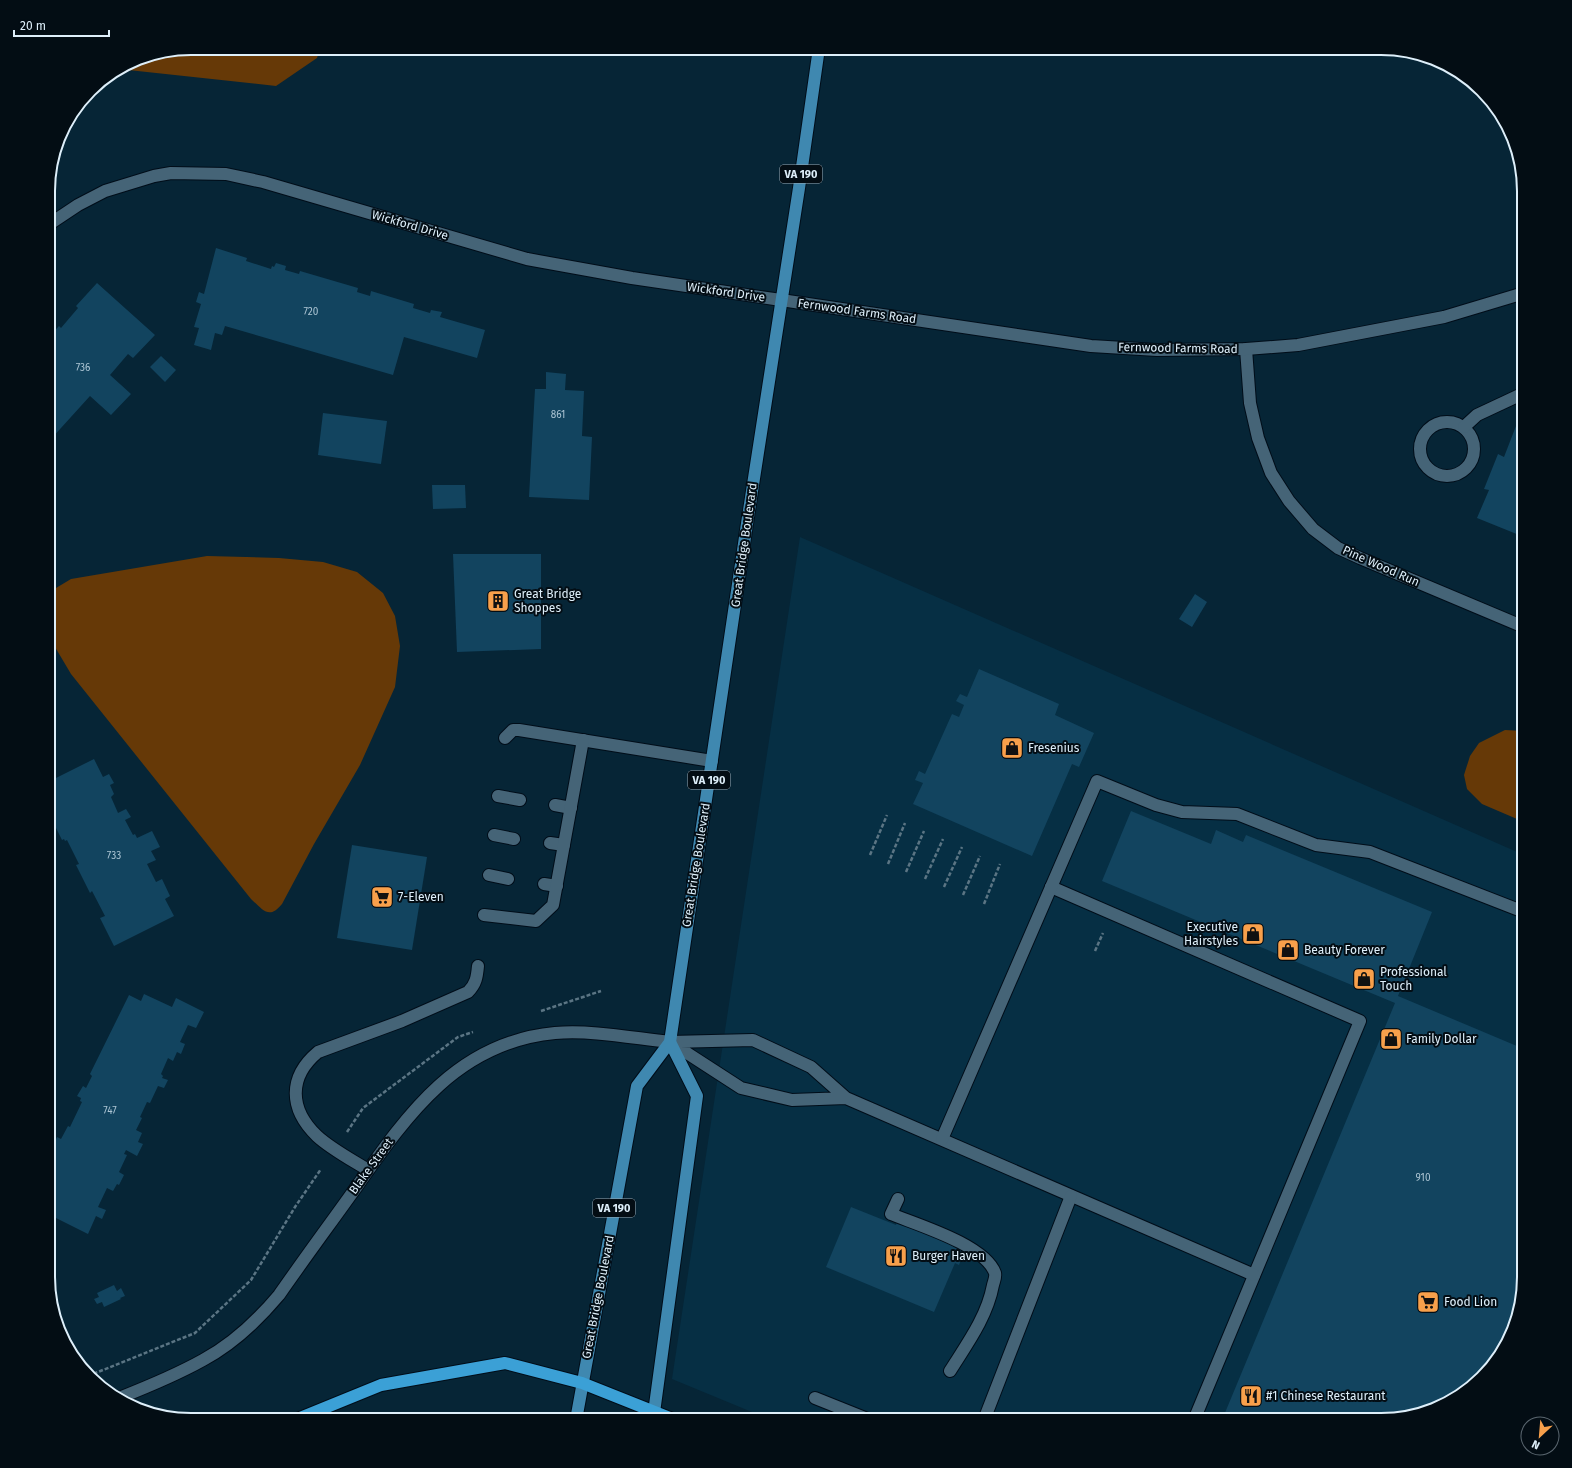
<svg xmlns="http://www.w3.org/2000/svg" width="1572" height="1468" viewBox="0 0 1572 1468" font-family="'Fira Sans',sans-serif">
<rect width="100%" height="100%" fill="#062536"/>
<polygon fill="#062f44" points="800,537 1524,855 1524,1277 1513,1332 1482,1378 1436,1409 1381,1420 771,1420 672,1379"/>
<g fill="#663907">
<polygon points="191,48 320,48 317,58 276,86 119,69 136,59"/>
<path d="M207,556L279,558L323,562L357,572L383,593L395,616L400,646L395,687L360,765L314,844L282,904C269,920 263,910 251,899L71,674L52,642L48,631V596L56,588L71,579Z"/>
<polygon points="1505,730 1524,731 1524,822 1482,804 1467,789 1464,775 1470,756 1479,743"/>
</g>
<g fill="#12445f">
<polygon points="216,248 247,258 246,261 271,269 272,266 274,267 276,263 286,266 285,270 299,274 300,271 358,288 357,292 370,296 371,291 414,304 413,308 430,313 431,310 442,312 440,317 485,330 477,358 404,337 393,375 225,326 222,335 215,333 211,350 194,345 199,328 194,327 201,304 196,302 199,292 204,294"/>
<polygon points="97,283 155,335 133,358 128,354 110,375 131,394 111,415 90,396 51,439 55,442 48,449 48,338 59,326 61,328 78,308 76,306"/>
<polygon points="161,356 176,370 165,382 150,367"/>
<polygon points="546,372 566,374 565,390 584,391 582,436 592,437 589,500 529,497 535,389 546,389"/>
<polygon points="323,413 387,421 381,464 318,455"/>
<polygon points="1516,426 1524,429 1524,537 1477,518 1489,490 1484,489 1498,454 1504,457"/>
<polygon points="432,485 465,485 466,508 433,509"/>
<polygon points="453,554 541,554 541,649 457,652"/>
<polygon points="1195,594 1207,602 1192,627 1179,619"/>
<polygon points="979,669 1059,704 1055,715 1094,733 1079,767 1072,764 1032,856 913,804 923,783 915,780 919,771 925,774 952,714 959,717 964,705 956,701 960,694 967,697"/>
<polygon points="94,759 103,777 109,774 114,783 110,785 114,794 111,797 118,813 126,809 131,817 125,820 133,835 135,834 137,838 152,831 160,847 151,851 156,860 147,864 156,882 162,879 170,896 165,899 174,916 114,946 100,918 105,916 92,891 90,893 76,865 79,864 67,840 65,841 64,839 62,840 54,824 56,822 53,815 49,816 48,815 48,782"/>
<polygon points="1131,811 1211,844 1216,830 1243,842 1246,835 1432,912 1398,996 1524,1049 1524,1277 1513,1332 1482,1378 1436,1409 1381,1420 1351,1420 1337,1414 1334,1420 1222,1420 1395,1003 1102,881"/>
<polygon points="352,845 427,857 412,950 337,938"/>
<polygon points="144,994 172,1007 176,998 204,1012 196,1028 188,1025 180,1042 185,1044 181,1054 177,1052 173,1061 168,1058 161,1074 163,1076 162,1078 168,1080 164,1088 158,1086 150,1103 147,1102 140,1117 142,1118 136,1130 142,1133 138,1142 143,1144 137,1156 126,1150 124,1154 127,1155 119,1172 124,1175 119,1185 117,1184 113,1191 107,1188 98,1207 106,1210 102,1219 96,1216 88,1234 48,1214 48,1170 56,1154 54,1153 56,1150 52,1148 57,1137 61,1139 68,1126 70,1127 82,1102 80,1101 81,1098 77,1096 83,1086 86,1088 92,1076 90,1074 129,995 141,1001"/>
<polygon points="851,1207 896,1225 897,1221 965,1249 959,1265 955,1263 934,1312 826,1267"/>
<polygon points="114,1285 117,1291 121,1288 125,1296 120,1298 121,1299 104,1307 102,1302 97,1304 94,1299 99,1297 97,1293"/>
</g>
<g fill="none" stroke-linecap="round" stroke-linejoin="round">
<g stroke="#000d19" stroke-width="14">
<g id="service">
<circle cx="1447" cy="449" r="27"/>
<polyline points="1464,427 1477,415 1524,393"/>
<polyline points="505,738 513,730 519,730 712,761"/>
<polyline points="498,796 520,800"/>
<polyline points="555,805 571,808"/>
<polyline points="494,835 514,839"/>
<polyline points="550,843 564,845"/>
<polyline points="489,875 508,879"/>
<polyline points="544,884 557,886"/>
<polyline points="1051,887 1360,1021 1194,1420"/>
<polyline points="484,915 536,921 553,905 583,740"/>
<polyline points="846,1098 792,1100 741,1088 670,1042 753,1040 811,1067 846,1098 1254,1275"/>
<polyline points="942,1139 1097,781 1156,805 1182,812 1237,814 1316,845 1370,852 1524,912"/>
<path d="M368,1170C352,1160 331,1149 317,1136C289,1109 288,1077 318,1052L402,1021L468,992C476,984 477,977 478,966"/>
<path d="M898,1199L891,1214C918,1225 985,1245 995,1273C996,1277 994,1281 993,1285C987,1317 967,1344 950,1371"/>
<polyline points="815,1398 870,1420"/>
<polyline points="984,1420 1071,1196"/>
</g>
</g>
<g stroke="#000d19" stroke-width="14">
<g id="minor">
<polyline points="48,225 78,205 105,191 154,176 171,173 226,174 263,182 527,259 632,278 781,300"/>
<polyline points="1246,349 1250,403 1258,438 1271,473 1289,501 1313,529 1338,548 1360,558 1524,627"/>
<path d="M119,1398C147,1387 176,1375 203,1360C233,1344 258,1320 279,1295C304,1259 330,1224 355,1189C407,1115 457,1042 555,1033C593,1030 632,1038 670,1042"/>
</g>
</g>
<g stroke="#000d19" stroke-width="14">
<polyline id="tertiary" points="781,300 1091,346 1157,350 1246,349 1298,345 1444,317 1524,293"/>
</g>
<g stroke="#000d19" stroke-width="14">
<g id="primary">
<polyline points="576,1420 637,1086 670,1042 748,517 799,188 819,48"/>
<polyline points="653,1420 697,1096 670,1042"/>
</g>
</g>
<g stroke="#000d19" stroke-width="14">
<polyline id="motorway" points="295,1420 381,1385 505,1363 582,1383 675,1420"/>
</g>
<g stroke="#5b7584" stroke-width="2.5" stroke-dasharray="4 2" stroke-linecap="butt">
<polyline points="870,855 887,815"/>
<polyline points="888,864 905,823"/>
<polyline points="906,872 924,831"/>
<polyline points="925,879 943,839"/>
<polyline points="944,887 962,847"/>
<polyline points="963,895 980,856"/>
<polyline points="984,904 1000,864"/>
<polyline points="1095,951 1103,933"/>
<polyline points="541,1011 601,991"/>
<polyline points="347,1132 363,1108 458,1037 473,1032"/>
<polyline points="88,1376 195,1333 251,1280 295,1207 321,1169"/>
</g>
<use href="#service" stroke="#456477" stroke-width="12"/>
<use href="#minor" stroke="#456477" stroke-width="12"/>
<use href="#tertiary" stroke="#456477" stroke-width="12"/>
<use href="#primary" stroke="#3f88b0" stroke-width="12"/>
<use href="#motorway" stroke="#3ba0d6" stroke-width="12"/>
</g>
<defs>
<g id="building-square" transform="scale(1.15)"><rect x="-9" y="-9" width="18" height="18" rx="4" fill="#f8a04b" stroke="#030d14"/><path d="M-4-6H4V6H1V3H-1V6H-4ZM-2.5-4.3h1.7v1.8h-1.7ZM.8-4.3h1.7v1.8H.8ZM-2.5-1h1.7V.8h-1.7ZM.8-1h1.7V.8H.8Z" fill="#111"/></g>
<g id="shop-square" transform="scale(1.15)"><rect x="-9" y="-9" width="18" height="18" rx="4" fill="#f8a04b" stroke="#030d14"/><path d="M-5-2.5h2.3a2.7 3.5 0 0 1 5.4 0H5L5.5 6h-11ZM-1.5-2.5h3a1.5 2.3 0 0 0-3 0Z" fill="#111"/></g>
<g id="supermarket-square" transform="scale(1.15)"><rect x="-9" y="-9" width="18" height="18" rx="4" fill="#f8a04b" stroke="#030d14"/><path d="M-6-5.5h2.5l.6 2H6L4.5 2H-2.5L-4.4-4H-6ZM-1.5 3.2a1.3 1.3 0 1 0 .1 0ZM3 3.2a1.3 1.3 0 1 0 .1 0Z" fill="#111"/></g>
<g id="restaurant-square" transform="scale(1.15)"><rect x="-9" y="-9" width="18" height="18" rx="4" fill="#f8a04b" stroke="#030d14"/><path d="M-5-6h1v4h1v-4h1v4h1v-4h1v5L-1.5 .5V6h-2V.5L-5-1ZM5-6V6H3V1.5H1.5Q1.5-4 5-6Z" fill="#111"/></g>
</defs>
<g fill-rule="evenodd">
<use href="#building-square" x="498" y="601"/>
<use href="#shop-square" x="1012" y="748"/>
<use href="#supermarket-square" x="382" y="897"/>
<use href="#shop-square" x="1253" y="934"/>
<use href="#shop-square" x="1288" y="950"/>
<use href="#shop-square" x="1364" y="979"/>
<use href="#shop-square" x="1391" y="1039"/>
<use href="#restaurant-square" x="896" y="1256"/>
<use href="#supermarket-square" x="1428" y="1302"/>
<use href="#restaurant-square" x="1251" y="1396"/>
</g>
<g text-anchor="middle" stroke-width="4" stroke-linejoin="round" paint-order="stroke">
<g font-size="10" fill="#abc4d3">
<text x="311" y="315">720</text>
<text x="83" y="371">736</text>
<text x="558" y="418">861</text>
<text x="114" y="859">733</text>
<text x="110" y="1114">747</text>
<text x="1423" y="1181">910</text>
</g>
<g fill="#030d14" stroke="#9cabb5" stroke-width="1">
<rect x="780" y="165" width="42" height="18" rx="3"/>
<rect x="688" y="771" width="42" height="18" rx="3"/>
<rect x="593" y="1199" width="42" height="18" rx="3"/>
</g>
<g font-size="11" font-weight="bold" fill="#deeffa">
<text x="801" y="178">VA 190</text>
<text x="709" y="784">VA 190</text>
<text x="614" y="1212">VA 190</text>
</g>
<g font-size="12" fill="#deeffa" stroke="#030d14">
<text transform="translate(410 225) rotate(16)" y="4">Wickford Drive</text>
<text transform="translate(726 292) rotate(8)" y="4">Wickford Drive</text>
<text transform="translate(857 311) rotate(8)" y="4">Fernwood Farms Road</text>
<text transform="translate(1178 348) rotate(1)" y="4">Fernwood Farms Road</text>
<text transform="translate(744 545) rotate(-82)" y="4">Great Bridge Boulevard</text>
<text transform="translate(1381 566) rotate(24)" y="4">Pine Wood Run</text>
<text transform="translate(696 865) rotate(-81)" y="4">Great Bridge Boulevard</text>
<text transform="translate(371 1166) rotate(-54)" y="4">Blake Street</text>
<text transform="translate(598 1297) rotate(-79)" y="4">Great Bridge Boulevard</text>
</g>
<g font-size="12" fill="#deeffa" stroke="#030d14" text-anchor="start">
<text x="514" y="598">Great Bridge<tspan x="514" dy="14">Shoppes</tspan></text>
<text x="1028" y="752">Fresenius</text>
<text x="398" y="901">7-Eleven</text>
<text x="1238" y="931" text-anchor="end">Executive<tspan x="1238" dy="14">Hairstyles</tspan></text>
<text x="1304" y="954">Beauty Forever</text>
<text x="1380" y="976">Professional<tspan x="1380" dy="14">Touch</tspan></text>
<text x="1406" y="1043">Family Dollar</text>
<text x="912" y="1260">Burger Haven</text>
<text x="1444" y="1306">Food Lion</text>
<text x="1266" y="1400">#1 Chinese Restaurant</text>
</g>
</g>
<path d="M0 0H1572V1468H0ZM191 55H1381A136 136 0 0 1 1517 191V1277A136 136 0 0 1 1381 1413H191A136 136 0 0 1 55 1277V191A136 136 0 0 1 191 55Z" fill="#030d14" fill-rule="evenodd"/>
<path fill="none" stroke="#deeffa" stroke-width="2" d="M191 55H1381A136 136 0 0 1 1517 191V1277A136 136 0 0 1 1381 1413H191A136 136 0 0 1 55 1277V191A136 136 0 0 1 191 55Z"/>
<g transform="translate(1540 1436) rotate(206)"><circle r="19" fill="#030d14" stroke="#5b6770"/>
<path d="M0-3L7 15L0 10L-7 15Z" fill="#f8a04b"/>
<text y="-6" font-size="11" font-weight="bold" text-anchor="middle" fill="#deeffa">N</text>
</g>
<path d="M14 30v6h95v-6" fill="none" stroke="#deeffa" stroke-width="2"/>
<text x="20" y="30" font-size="12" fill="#deeffa" stroke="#030d14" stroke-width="3" paint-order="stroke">20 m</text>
</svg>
